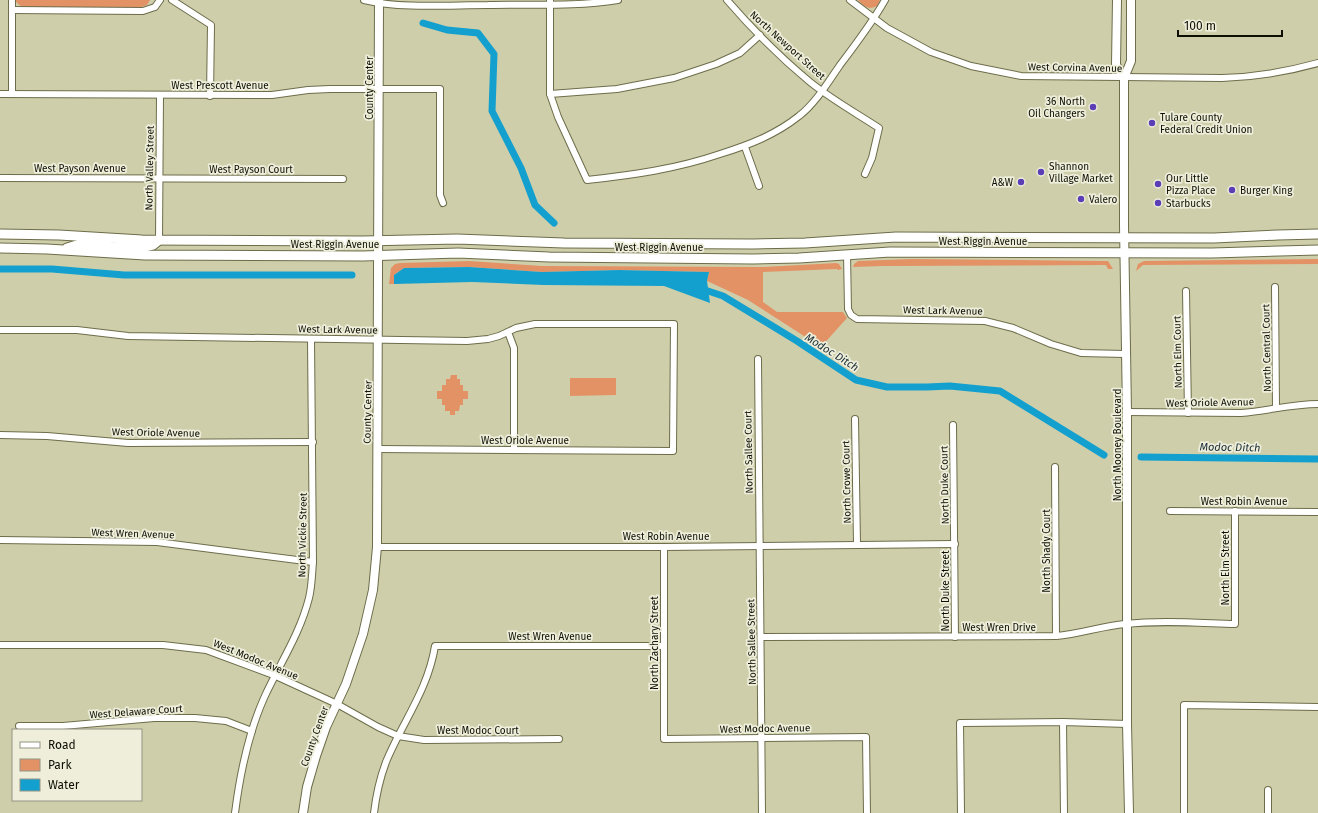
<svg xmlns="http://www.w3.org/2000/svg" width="1318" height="813" viewBox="0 0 1318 813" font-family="'Fira Sans',sans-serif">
<rect width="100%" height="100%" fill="#cecfaa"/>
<g fill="#e39266">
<path d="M15,0H150L147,5L141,7H31C23,7 19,7 15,0Z"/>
<path d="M858,0H880L877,6C869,10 864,7 858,0Z"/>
<polygon points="912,259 1104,261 1108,261 1113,269 1108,269 1106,265 883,266 853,267 854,264 858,261"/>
<polygon points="1318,259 1318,264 1143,265 1136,271 1138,264 1144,261"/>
<polygon points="469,261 542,266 764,267 836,263 839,264 842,269 838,270 837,269 763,272 763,302 777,312 843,312 847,318 821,347 748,300 707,281 709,272 619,270 542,272 469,267 404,268 394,275 394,284 389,284 391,268 395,264 400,263"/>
<polygon points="451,375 457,375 457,379 460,379 460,385 463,385 463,391 468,391 468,399 463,399 463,405 460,405 459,411 455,411 455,415 450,415 450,411 445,411 445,405 442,405 442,399 437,399 437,391 442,391 442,385 446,385 446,379 450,379"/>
<polygon points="570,378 616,378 616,395 570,396"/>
</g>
<polygon fill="#14a0cf" points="469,267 542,272 619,270 709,272 707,281 710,303 664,286 543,285 472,282 394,284 394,275 404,268"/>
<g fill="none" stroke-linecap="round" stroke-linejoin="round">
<g stroke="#14a0cf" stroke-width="7">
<polyline points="423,23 447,30 478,33 494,54 492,111 521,168 535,205 554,223"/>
<polyline points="0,269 52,269 124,275 352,275"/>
<polyline points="699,288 723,296 797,341 856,380 887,387 927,387 950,386 1000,391 1104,455"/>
<polyline points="1141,457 1318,459"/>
</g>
<g stroke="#6d6d4b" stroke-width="8">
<g id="minor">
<polyline points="172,0 211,25 210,96"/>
<path d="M364,0C402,9 449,5 488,5C531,4 575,7 618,0"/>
<path d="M550,0V94L558,117L587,180C633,175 676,169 720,154C749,145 775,135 799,116C815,104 829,81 840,65C856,44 872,23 885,0"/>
<path d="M727,0C752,29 780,57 810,82C831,99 856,113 879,128L872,158L865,174"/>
<path d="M850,0L887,28L931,52L971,66L1021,76L1222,78C1255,77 1286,72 1318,63"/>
<polyline points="12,10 143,11 155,7 160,0"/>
<polyline points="0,94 272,95 308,90 330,89 440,89 440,195 443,203"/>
<polyline points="12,94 12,0"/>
<polyline points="550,94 617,89 674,78 716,64 740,53 760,35"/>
<polyline points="745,147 759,186"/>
<polyline points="0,178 343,179"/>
<polyline points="159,240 160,95"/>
<polyline points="847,254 848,309 851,315 857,319 985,321 1013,328 1051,344 1081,353 1125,354"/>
<polyline points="1275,287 1276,408"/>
<polyline points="1186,291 1188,413"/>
<polyline points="0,330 77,330 128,336 467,341 488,339 499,336 516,328 535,324 674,324 673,451 377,449"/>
<polyline points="508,332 514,348 514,450"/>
<polyline points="758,359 762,813"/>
<path d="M1127,412L1241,413C1268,411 1291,404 1318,404"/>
<polyline points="855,419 857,544"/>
<polyline points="953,425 955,637"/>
<polyline points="0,435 47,436 128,443 313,442"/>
<polyline points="1055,467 1056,636"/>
<polyline points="1170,511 1318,512"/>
<polyline points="0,540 157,542 313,562"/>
<polyline points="377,547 664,547 955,544"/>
<polyline points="664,547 664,739 866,737 867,813"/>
<path d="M761,637L1056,636C1080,634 1102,626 1125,624C1161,620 1199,623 1235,624V511"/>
<polyline points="0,645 163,645 206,650 276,676 337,704 378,727 398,736 424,740 559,739"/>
<polyline points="1063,722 1064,813"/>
<polyline points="19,726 63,726 154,718 195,718 226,721 252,731"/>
<polyline points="1268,790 1268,813"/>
<path d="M235,813C240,774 248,734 264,698C279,665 300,634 309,598C312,586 312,573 313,562L311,339"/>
<path d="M374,813C376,796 380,778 386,762C402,723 428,690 435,646H664"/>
<polyline points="961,813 960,723 1063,722 1127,724"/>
<polyline points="1184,813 1184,705 1318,707"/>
</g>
</g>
<g stroke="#6d6d4b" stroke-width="10">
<g id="tertiary">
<polyline points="1117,0 1116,65 1124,78"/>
<polyline points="303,813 307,787 316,756 326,727 346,684 363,634 373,590 377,547 379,0"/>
<polyline points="1129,813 1127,724 1127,412 1124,225 1124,78 1131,61 1131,0"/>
</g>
</g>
<g stroke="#6d6d4b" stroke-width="11">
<g id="secondary">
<polyline points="0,234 59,235 142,240 363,241 457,239 564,243 753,244 805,243 896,237 1214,238 1278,235 1318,234"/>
<polyline points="0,248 47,249 145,255 363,256 458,253 549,257 753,259 799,258 890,252 1212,253 1318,250"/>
<polyline points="67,248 80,244 115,247 144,247 153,245 159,240"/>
</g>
</g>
<use href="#minor" stroke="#fff" stroke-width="6"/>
<use href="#tertiary" stroke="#fff" stroke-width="8"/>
<use href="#secondary" stroke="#fff" stroke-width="9"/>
</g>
<g fill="#5b3eb6" stroke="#eeeedb" stroke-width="1.5">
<circle cx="1093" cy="107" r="4"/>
<circle cx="1152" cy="123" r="4"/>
<circle cx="1041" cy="172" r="4"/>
<circle cx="1021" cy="182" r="4"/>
<circle cx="1158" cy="184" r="4"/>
<circle cx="1232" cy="190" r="4"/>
<circle cx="1081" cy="199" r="4"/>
<circle cx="1158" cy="203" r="4"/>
</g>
<g text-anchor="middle" stroke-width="3.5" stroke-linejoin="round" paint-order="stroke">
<g font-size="10" fill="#0e0e03" stroke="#eeeedb">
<text transform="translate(788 45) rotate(42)" y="4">North Newport Street</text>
<text transform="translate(1075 67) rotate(1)" y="4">West Corvina Avenue</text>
<text x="220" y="89">West Prescott Avenue</text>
<text transform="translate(369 88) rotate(-90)" y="4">County Center</text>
<text x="80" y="172">West Payson Avenue</text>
<text transform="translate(149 168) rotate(-89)" y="4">North Valley Street</text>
<text x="251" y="173">West Payson Court</text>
<text x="983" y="245">West Riggin Avenue</text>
<text x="335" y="248">West Riggin Avenue</text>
<text x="659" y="251">West Riggin Avenue</text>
<text transform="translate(943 310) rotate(1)" y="4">West Lark Avenue</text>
<text transform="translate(338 329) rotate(1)" y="4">West Lark Avenue</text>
<text transform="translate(1266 348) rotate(-91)" y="4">North Central Court</text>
<text transform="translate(1177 352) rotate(-91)" y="4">North Elm Court</text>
<text transform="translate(1210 402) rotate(-1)" y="4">West Oriole Avenue</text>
<text transform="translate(367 412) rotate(-89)" y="4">County Center</text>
<text transform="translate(156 432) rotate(1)" y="4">West Oriole Avenue</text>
<text x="525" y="444">West Oriole Avenue</text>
<text transform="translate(1117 445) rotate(-90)" y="4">North Mooney Boulevard</text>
<text transform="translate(748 452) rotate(-91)" y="4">North Sallee Court</text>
<text transform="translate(846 482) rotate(-91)" y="4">North Crowe Court</text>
<text transform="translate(944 485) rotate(-91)" y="4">North Duke Court</text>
<text x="1244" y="505">West Robin Avenue</text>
<text transform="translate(133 533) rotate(2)" y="4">West Wren Avenue</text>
<text transform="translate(302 535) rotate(-89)" y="4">North Vickie Street</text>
<text x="666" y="540">West Robin Avenue</text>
<text transform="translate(1046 551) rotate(-90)" y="4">North Shady Court</text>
<text transform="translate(1225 568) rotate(-90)" y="4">North Elm Street</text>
<text transform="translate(945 591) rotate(-90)" y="4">North Duke Street</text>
<text x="999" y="631">West Wren Drive</text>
<text x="550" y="640">West Wren Avenue</text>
<text transform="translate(751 642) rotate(-91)" y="4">North Sallee Street</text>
<text transform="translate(654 643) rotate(-90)" y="4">North Zachary Street</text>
<text transform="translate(256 659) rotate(22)" y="4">West Modoc Avenue</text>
<text transform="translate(136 711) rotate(-4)" y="4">West Delaware Court</text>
<text transform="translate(765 728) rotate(-1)" y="4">West Modoc Avenue</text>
<text x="478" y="734">West Modoc Court</text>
<text transform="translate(314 736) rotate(-70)" y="4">County Center</text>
</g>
<g font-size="10" fill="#0e0e03" stroke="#eeeedb" text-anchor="start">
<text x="1085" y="105" text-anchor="end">36 North<tspan x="1085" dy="12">Oil Changers</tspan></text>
<text x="1160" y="121">Tulare County<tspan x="1160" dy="12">Federal Credit Union</tspan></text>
<text x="1049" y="170">Shannon<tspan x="1049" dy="12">Village Market</tspan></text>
<text x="1166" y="182">Our Little<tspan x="1166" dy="12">Pizza Place</tspan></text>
<text x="1013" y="186" text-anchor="end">A&amp;W</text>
<text x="1240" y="194">Burger King</text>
<text x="1089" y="203">Valero</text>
<text x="1166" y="207">Starbucks</text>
</g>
<g font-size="11" font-style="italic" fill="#182c35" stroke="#eeeedb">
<text transform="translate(832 352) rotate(32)" y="4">Modoc Ditch</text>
<text transform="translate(1230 447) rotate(1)" y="4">Modoc Ditch</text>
</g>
</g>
<rect x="12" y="729" width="130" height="72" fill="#eeeedb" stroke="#949485"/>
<rect x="20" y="742" width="20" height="6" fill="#ffffff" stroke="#949485"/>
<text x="48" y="749" font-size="12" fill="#0e0e03">Road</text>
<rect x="20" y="759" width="20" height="12" fill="#e39266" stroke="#949485"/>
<text x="48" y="769" font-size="12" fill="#0e0e03">Park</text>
<rect x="20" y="779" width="20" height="12" fill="#14a0cf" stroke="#949485"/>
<text x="48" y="789" font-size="12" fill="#0e0e03">Water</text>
<path d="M1178 30v6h104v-6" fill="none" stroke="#0e0e03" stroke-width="2"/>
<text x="1184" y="30" font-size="12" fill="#0e0e03" stroke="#eeeedb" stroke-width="3" paint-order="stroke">100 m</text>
</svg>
